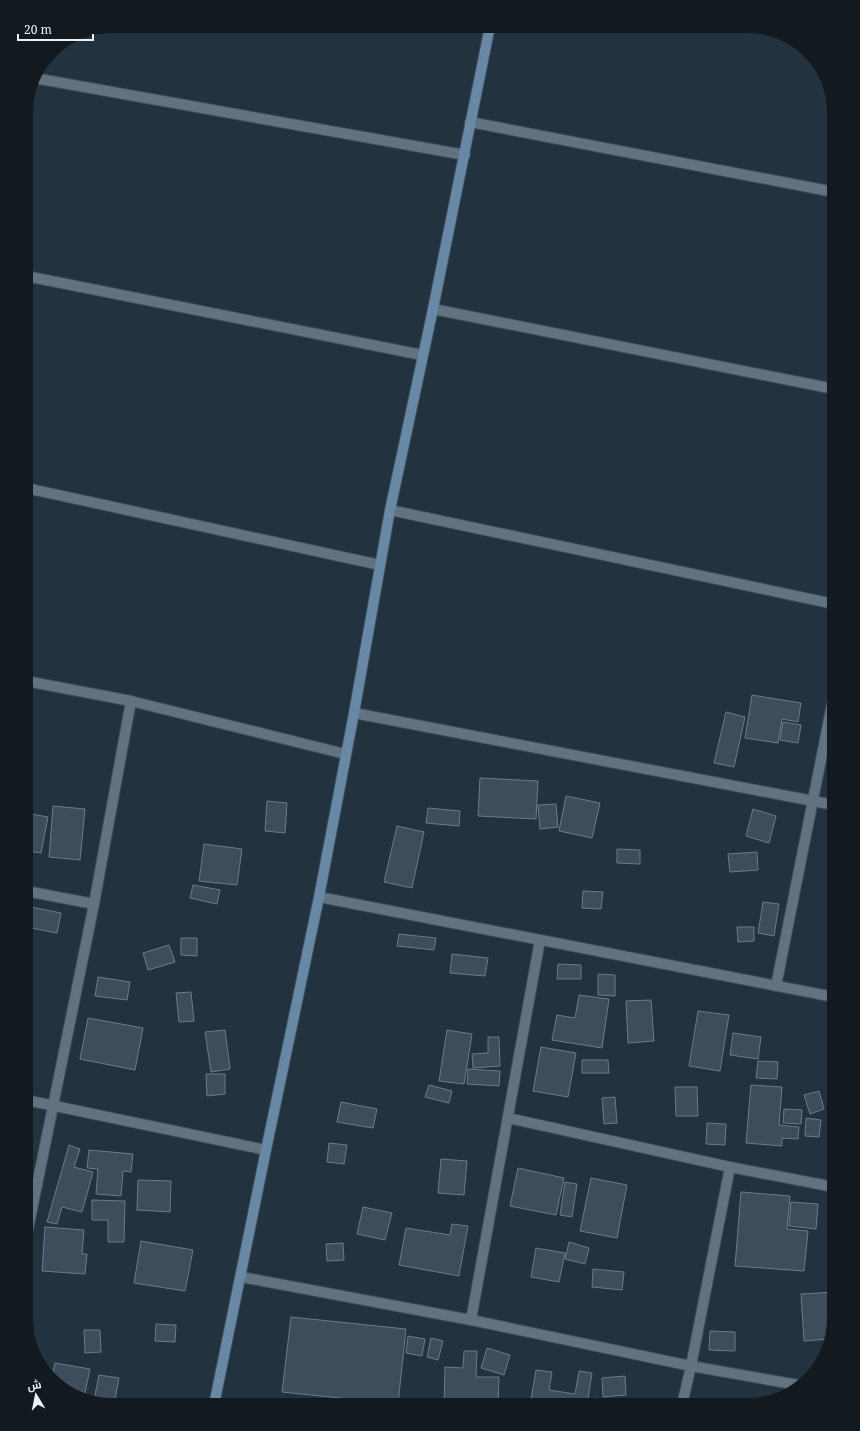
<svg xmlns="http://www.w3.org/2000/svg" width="860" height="1431" viewBox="0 0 860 1431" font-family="'Noto Serif',Cairo,serif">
<rect width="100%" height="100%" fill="#23323f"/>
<g fill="#3d4d5b" stroke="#6a7b8a">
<polygon points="752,695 801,703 798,722 782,719 778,743 745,738"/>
<polygon points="726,712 745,717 734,767 714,763"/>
<polygon points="783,722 801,725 798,743 780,740"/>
<polygon points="480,778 538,781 536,819 478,816"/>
<polygon points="566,796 600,803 592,838 559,831"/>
<polygon points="267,801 287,803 285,833 265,831"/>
<polygon points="556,804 558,827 540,829 538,805"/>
<polygon points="53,806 85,809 80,860 49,857"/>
<polygon points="428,808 460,811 459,826 426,823"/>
<polygon points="753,809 776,816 769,843 746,836"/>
<polygon points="26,813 48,817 41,853 26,851"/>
<polygon points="397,826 424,832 412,888 384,882"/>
<polygon points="204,844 242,849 237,885 199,881"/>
<polygon points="617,849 640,850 640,864 617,863"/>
<polygon points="757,852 758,870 730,872 728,854"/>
<polygon points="193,885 220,890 217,904 190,898"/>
<polygon points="583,891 603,892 601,909 582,908"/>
<polygon points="763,902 779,904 774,936 758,933"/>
<polygon points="26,906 61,913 57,933 26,927"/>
<polygon points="737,927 754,927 754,941 738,942"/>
<polygon points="399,934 436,938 434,950 397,946"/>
<polygon points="181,938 197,938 197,956 181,955"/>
<polygon points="169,945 175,962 148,970 143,953"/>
<polygon points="452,954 488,958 485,976 450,973"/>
<polygon points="558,964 581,965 581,979 557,979"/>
<polygon points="598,974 615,975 615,996 598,995"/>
<polygon points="98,977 130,982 127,1000 95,996"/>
<polygon points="26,990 29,990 26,1018"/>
<polygon points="191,992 194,1021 179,1022 176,993"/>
<polygon points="579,995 609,999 602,1048 552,1040 557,1015 575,1018"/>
<polygon points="651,1000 654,1041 628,1043 626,1001"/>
<polygon points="698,1011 729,1015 720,1071 689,1066"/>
<polygon points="88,1018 143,1028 135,1070 80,1059"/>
<polygon points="225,1030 230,1069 211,1072 205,1032"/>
<polygon points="447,1030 472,1034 464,1084 439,1081"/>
<polygon points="733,1033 761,1037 758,1059 730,1055"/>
<polygon points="488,1037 499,1037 500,1066 473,1068 472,1054 488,1053"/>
<polygon points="541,1047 576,1053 568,1097 533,1091"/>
<polygon points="582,1060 608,1060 609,1073 582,1073"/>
<polygon points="758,1061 778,1062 777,1079 756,1078"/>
<polygon points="468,1069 500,1071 499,1086 467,1084"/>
<polygon points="206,1074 225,1074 225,1094 207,1096"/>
<polygon points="429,1085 452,1091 449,1103 425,1097"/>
<polygon points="751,1085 782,1087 779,1125 799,1127 798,1139 782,1138 782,1146 746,1143"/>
<polygon points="675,1087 697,1087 698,1116 676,1116"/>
<polygon points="819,1091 824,1109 810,1114 804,1095"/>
<polygon points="615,1097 617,1123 604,1124 602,1098"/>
<polygon points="341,1102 377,1109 373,1128 337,1122"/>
<polygon points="784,1109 802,1110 801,1124 783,1123"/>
<polygon points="806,1118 821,1120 819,1137 805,1136"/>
<polygon points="707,1123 726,1124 725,1145 706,1144"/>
<polygon points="329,1143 347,1145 344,1164 327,1162"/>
<polygon points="69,1145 80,1149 74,1167 93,1172 82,1212 62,1207 57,1224 47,1222"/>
<polygon points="89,1150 133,1154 131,1172 123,1171 121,1196 96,1194 98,1169 87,1168"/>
<polygon points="441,1159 467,1161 464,1195 438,1193"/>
<polygon points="518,1168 564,1178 556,1215 510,1206"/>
<polygon points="591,1178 627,1185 617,1238 580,1231"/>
<polygon points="138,1180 171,1181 170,1212 137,1210"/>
<polygon points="565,1182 577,1184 572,1217 560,1215"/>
<polygon points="741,1192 790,1196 787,1229 808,1231 804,1271 735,1266"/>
<polygon points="92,1200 125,1201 124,1242 108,1242 108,1220 92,1220"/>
<polygon points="791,1202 818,1204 816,1229 789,1226"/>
<polygon points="363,1207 392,1213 385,1240 357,1234"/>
<polygon points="452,1224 468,1226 459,1276 399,1265 406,1228 450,1235"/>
<polygon points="45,1227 84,1230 82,1254 87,1254 85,1274 42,1271"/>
<polygon points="141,1241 193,1250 185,1291 134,1283"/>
<polygon points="569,1242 589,1248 585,1264 565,1259"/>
<polygon points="343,1243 344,1260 327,1261 326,1244"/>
<polygon points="536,1248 565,1253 559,1282 531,1277"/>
<polygon points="593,1269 624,1272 622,1290 592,1287"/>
<polygon points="834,1292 834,1319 828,1339 804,1341 801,1294"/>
<polygon points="291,1317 406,1329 398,1404 282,1392"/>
<polygon points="156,1324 176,1325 175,1342 155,1341"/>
<polygon points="84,1330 100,1330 101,1352 85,1353"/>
<polygon points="710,1331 735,1332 735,1351 709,1350"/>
<polygon points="408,1336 425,1339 422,1356 406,1353"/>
<polygon points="431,1338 443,1341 438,1360 427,1357"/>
<polygon points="487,1348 510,1355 504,1375 481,1368"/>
<polygon points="464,1351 477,1351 476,1377 499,1377 498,1405 444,1405 445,1367 463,1368"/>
<polygon points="55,1363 90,1369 84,1397 64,1390 52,1376"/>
<polygon points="536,1370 552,1372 549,1390 575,1394 579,1371 592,1373 587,1405 530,1405"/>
<polygon points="99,1375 119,1378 114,1405 107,1405 94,1400"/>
<polygon points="625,1376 626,1395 603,1397 602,1378"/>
<polygon points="595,1398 625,1401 625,1405 594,1405"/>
</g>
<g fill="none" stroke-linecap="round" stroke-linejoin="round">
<g stroke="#404d58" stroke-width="12">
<g id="street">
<polyline points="34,78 465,155"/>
<polyline points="470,122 834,192"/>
<polyline points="26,276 422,355"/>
<polyline points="433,309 834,389"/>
<polyline points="26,488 380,565"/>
<polyline points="390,510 834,604"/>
<polyline points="26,681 131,701 345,754"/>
<polyline points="354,713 834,805"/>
<polyline points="26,891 94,904"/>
<polyline points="319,897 834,997"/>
<polyline points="776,986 834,694"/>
<polyline points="26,1100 266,1150"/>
<polyline points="508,1118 730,1167 834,1187"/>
<polyline points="26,1239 94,904 131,701"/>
<polyline points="241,1277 471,1320 691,1366 798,1385"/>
<polyline points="471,1320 540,940"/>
<polyline points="682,1405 691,1366 730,1167"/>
</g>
</g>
<g stroke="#404d58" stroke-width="12">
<polyline id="secondary" points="214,1405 266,1150 319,897 354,713 390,510 433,309 490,26"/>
</g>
<use href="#street" stroke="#617281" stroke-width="10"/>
<use href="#secondary" stroke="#6889a5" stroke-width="10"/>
</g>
<path d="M0 0H860V1431H0ZM112 33H748A79 79 0 0 1 827 112V1319A79 79 0 0 1 748 1398H112A79 79 0 0 1 33 1319V112A79 79 0 0 1 112 33Z" fill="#12191f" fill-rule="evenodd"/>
<g transform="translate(36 1395) rotate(350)" stroke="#12191f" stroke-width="3" paint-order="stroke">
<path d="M0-3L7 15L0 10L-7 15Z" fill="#e8f2fb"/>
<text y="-6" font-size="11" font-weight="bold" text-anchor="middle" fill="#e8f2fb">ش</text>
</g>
<path d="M18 34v6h75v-6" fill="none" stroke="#e8f2fb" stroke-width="2"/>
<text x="24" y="34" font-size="12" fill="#e8f2fb" stroke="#12191f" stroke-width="3" paint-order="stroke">20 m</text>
</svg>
